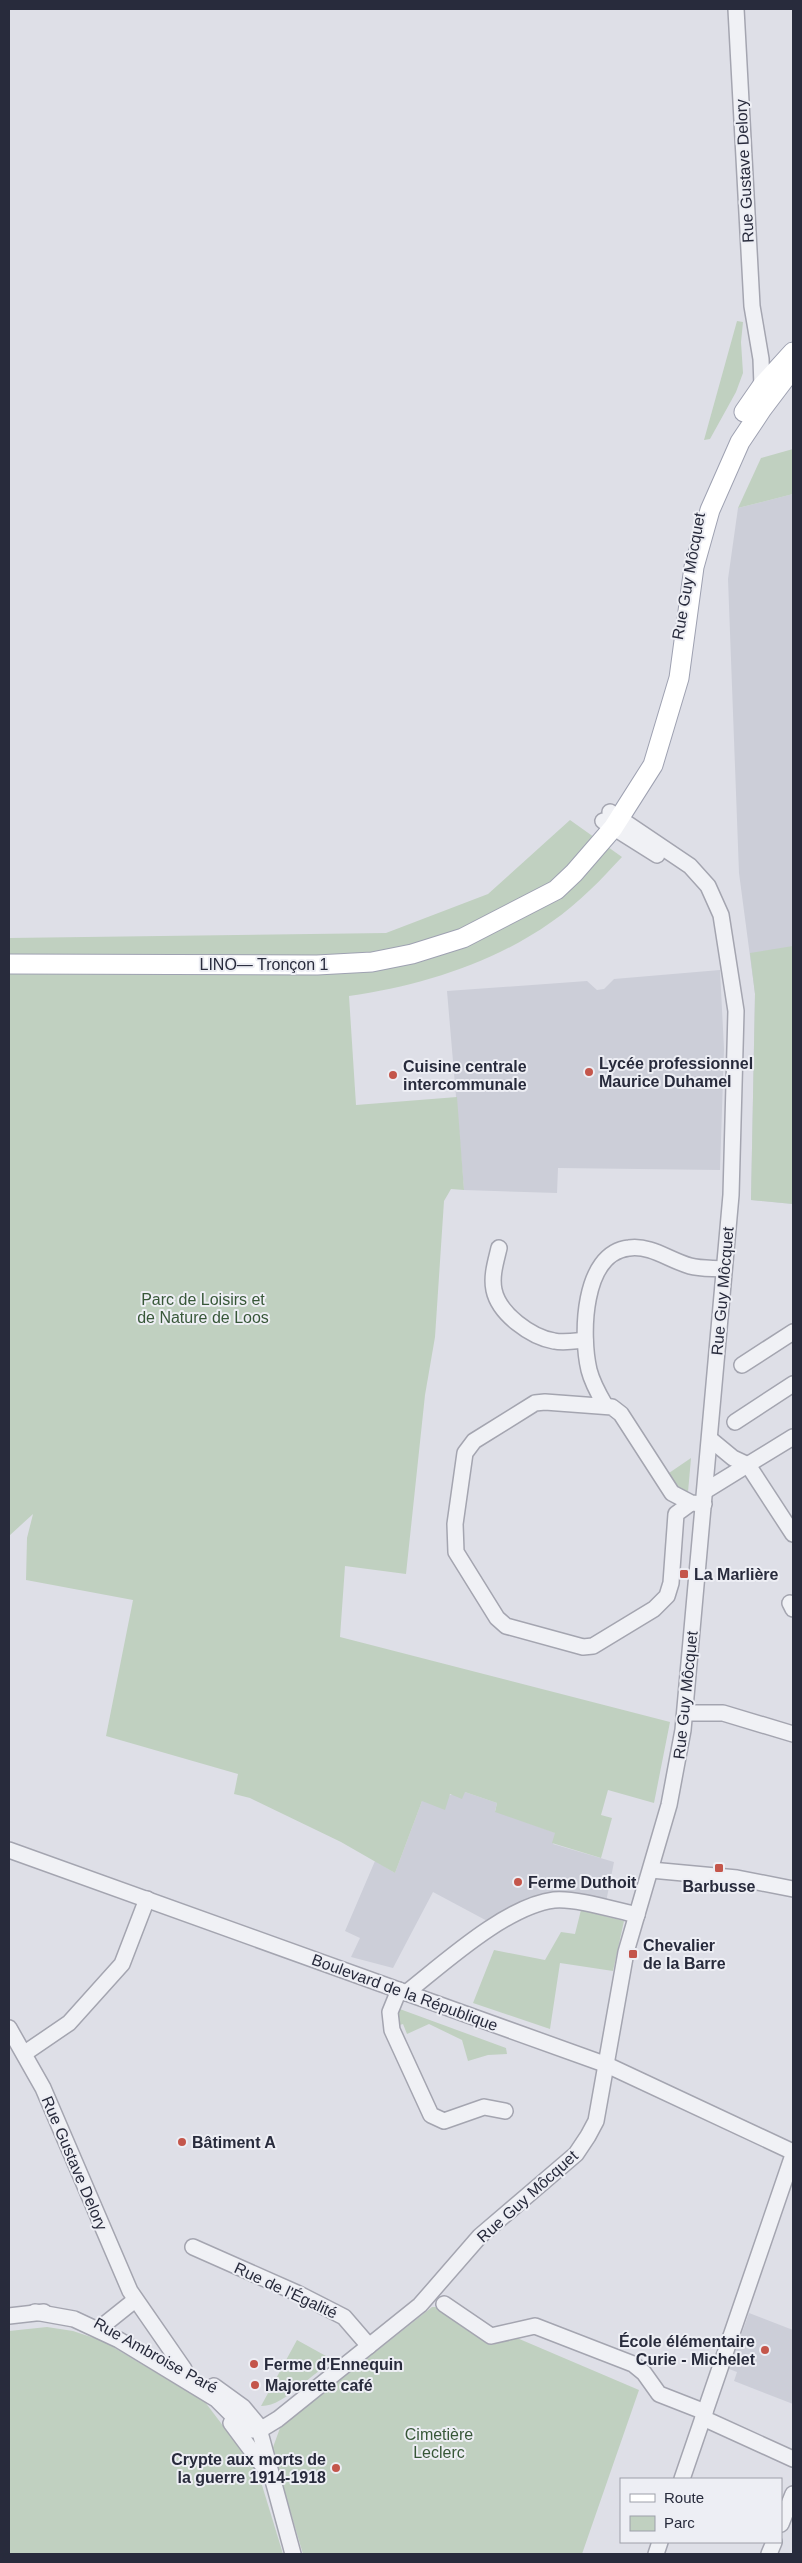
<svg xmlns="http://www.w3.org/2000/svg" width="802" height="2563" viewBox="0 0 802 2563" font-family="Arial,sans-serif">
<rect width="100%" height="100%" fill="#dedfe7"/>
<g fill="#ccced8">
<polygon points="793,494 793,1204 751,1200 755,994 739,873 728,579 738,508"/>
<polygon points="720,970 724,1049 720,1170 558,1168 557,1193 464,1190 447,991 587,981 597,990 604,989 614,979"/>
<polygon points="465,1792 497,1803 495,1811 556,1833 553,1844 614,1862 606,1902 549,1896 491,1923 433,1892 393,1968 351,1957 360,1938 345,1931 375,1861 395,1873 422,1801"/>
<polygon points="749,2313 793,2330 793,2404 734,2381 737,2372 729,2369"/>
</g>
<g fill="#c0d0c0">
<polygon points="737,321 743,322 741,342 743,373 736,392 710,439 704,440"/>
<polygon points="793,449 793,494 738,508 761,458"/>
<path d="M570,820L622,857C611,868 601,880 590,890C527,952 436,984 349,996L356,1105L457,1097L464,1190L451,1189L444,1201L435,1337L425,1395L406,1574L345,1566L340,1637L670,1722L654,1803L608,1790L601,1815L612,1818L601,1858L552,1843L555,1833L495,1812L497,1803L465,1792L462,1799L450,1794L445,1810L422,1801L395,1873L341,1842L250,1798L234,1794L238,1774L106,1736L133,1600L26,1580L27,1538L33,1514L9,1536V938L386,933L488,894Z"/>
<polygon points="793,946 793,1204 751,1200 755,994 750,953"/>
<polygon points="691,1458 688,1492 678,1488 669,1473"/>
<polygon points="581,1910 624,1921 613,1971 560,1963 550,2029 473,2003 494,1950 545,1960 561,1932 575,1934"/>
<polygon points="397,2008 506,2048 507,2054 488,2055 468,2061 462,2040 429,2024 407,2034 403,2024 396,2026"/>
<polygon points="432,2307 439,2307 488,2344 491,2345 517,2338 639,2390 582,2554 303,2554 272,2450 280,2428"/>
<polygon points="47,2327 73,2331 103,2341 205,2402 258,2472 283,2554 9,2554 9,2331"/>
<path d="M297,2340L335,2361C312,2371 285,2407 261,2406Z"/>
</g>
<g fill="none" stroke-linecap="round" stroke-linejoin="round">
<g stroke="#a4a5b0" stroke-width="18">
<g id="minor">
<polyline points="736,9 752,306 761,359 762,386"/>
<polyline points="603,821 657,855"/>
<path d="M499,1248C496,1261 491,1276 494,1290C499,1314 531,1337 554,1341C564,1343 575,1341 585,1340"/>
<polyline points="742,1365 793,1332"/>
<path d="M605,1405C598,1393 592,1382 589,1370C581,1336 582,1253 629,1248C651,1245 669,1260 690,1266C701,1269 713,1268 724,1269"/>
<polyline points="735,1422 793,1384"/>
<polyline points="710,1439 733,1458 748,1465"/>
<polyline points="748,1465 793,1534"/>
<polyline points="705,1491 793,1437"/>
<polyline points="691,1503 676,1514 671,1583 667,1596 654,1609 593,1646 583,1647 506,1626 497,1618 456,1552 455,1524 465,1453 474,1441 535,1403 545,1402 612,1407 621,1414 672,1493 691,1503 704,1504"/>
<polyline points="790,1603 793,1609"/>
<polyline points="685,1713 723,1713 793,1734"/>
<polyline points="9,1850 607,2065 793,2152"/>
<polyline points="651,1870 737,1878 793,1889"/>
<polyline points="399,1990 390,2012 392,2030 431,2115 444,2121 484,2107 505,2111"/>
<path d="M406,1993C444,1963 506,1906 554,1900C577,1898 614,1910 637,1915"/>
<polyline points="9,2028 43,2088 130,2291 184,2369"/>
<polyline points="25,2053 69,2023 122,1964 147,1899"/>
<polyline points="193,2247 297,2293 344,2317 369,2346"/>
<polyline points="444,2304 491,2336 535,2326 633,2364 644,2373 659,2394 705,2412"/>
<polyline points="35,2312 74,2319 119,2340 216,2399 247,2430 260,2430 278,2419 420,2305 480,2236 576,2154 588,2136 596,2121 626,1952 669,1805 683,1730 731,1195 736,1011 721,915 708,886 690,866 610,812"/>
<polyline points="9,2316 44,2312"/>
<polyline points="101,2331 105,2324 135,2300"/>
<polyline points="214,2386 243,2407 258,2425 293,2554"/>
<polyline points="703,2418 793,2459"/>
<polyline points="231,2423 263,2466"/>
<polyline points="682,2479 793,2155"/>
<polyline points="781,2524 793,2494"/>
<polyline points="656,2554 660,2542"/>
<polyline points="769,2554 774,2542"/>
</g>
</g>
<g stroke="#9ea1b1" stroke-width="21">
<g id="major">
<polyline points="744,412 762,386 793,352"/>
<polyline points="9,964 317,965 372,962 412,954 463,938 556,890 574,873 613,828 653,765 679,678 694,567 710,510 740,442 762,409 793,368"/>
</g>
</g>
<use href="#minor" stroke="#f0f1f5" stroke-width="15"/>
<use href="#major" stroke="#fff" stroke-width="19"/>
</g>
<g fill="#c4564b" stroke="#edeef4" stroke-width="2">
<circle cx="589" cy="1072" r="5"/>
<circle cx="393" cy="1075" r="5"/>
<rect x="679" y="1569" width="10" height="10" rx="2.5"/>
<rect x="714" y="1863" width="10" height="10" rx="2.5"/>
<circle cx="518" cy="1882" r="5"/>
<rect x="628" y="1949" width="10" height="10" rx="2.5"/>
<circle cx="182" cy="2142" r="5"/>
<circle cx="765" cy="2350" r="5"/>
<circle cx="254" cy="2364" r="5"/>
<circle cx="255" cy="2385" r="5"/>
<circle cx="336" cy="2468" r="5"/>
</g>
<g text-anchor="middle" stroke-width="4" stroke-linejoin="round" paint-order="stroke">
<g font-size="16" fill="#282b3c" stroke="#edeef4">
<text transform="translate(744 171) rotate(-93)" y="6">Rue Gustave Delory</text>
<text transform="translate(688 576) rotate(-80)" y="6">Rue Guy Môcquet</text>
<text x="264" y="970">LINO— Tronçon 1</text>
<text transform="translate(722 1291) rotate(-85)" y="6">Rue Guy Môcquet</text>
<text transform="translate(685 1695) rotate(-84)" y="6">Rue Guy Môcquet</text>
<text transform="translate(405 1992) rotate(20)" y="6">Boulevard de la République</text>
<text transform="translate(75 2163) rotate(67)" y="6">Rue Gustave Delory</text>
<text transform="translate(527 2196) rotate(-42)" y="6">Rue Guy Môcquet</text>
<text transform="translate(286 2290) rotate(25)" y="6">Rue de l'Égalité</text>
<text transform="translate(156 2355) rotate(29)" y="6">Rue Ambroise Paré</text>
</g>
<g font-size="16" font-weight="bold" fill="#282b3c" stroke="#edeef4" text-anchor="start">
<text x="599" y="1069">Lycée professionnel<tspan x="599" dy="18">Maurice Duhamel</tspan></text>
<text x="403" y="1072">Cuisine centrale<tspan x="403" dy="18">intercommunale</tspan></text>
<text x="694" y="1580">La Marlière</text>
<text x="528" y="1888">Ferme Duthoit</text>
<text x="719" y="1892" text-anchor="middle">Barbusse</text>
<text x="643" y="1951">Chevalier<tspan x="643" dy="18">de la Barre</tspan></text>
<text x="192" y="2148">Bâtiment A</text>
<text x="755" y="2347" text-anchor="end">École élémentaire<tspan x="755" dy="18">Curie - Michelet</tspan></text>
<text x="264" y="2370">Ferme d'Ennequin</text>
<text x="265" y="2391">Majorette café</text>
<text x="326" y="2465" text-anchor="end">Crypte aux morts de<tspan x="326" dy="18">la guerre 1914-1918</tspan></text>
</g>
<g font-size="16" fill="#375738" stroke="#edeef4">
<text x="203" y="1305">Parc de Loisirs et<tspan x="203" dy="18">de Nature de Loos</tspan></text>
<text x="439" y="2440">Cimetière<tspan x="439" dy="18">Leclerc</tspan></text>
</g>
</g>
<rect width="802" height="2563" fill="none" stroke="#282b3c" stroke-width="20"/>
<rect x="620" y="2478" width="162" height="65" fill="#edeef4" stroke="#9ea0aa"/>
<rect x="630" y="2494" width="25" height="8" fill="#ffffff" stroke="#9ea0aa"/>
<text x="664" y="2503" font-size="15" fill="#282b3c">Route</text>
<rect x="630" y="2516" width="25" height="15" fill="#c0d0c0" stroke="#9ea0aa"/>
<text x="664" y="2528" font-size="15" fill="#282b3c">Parc</text>
</svg>
